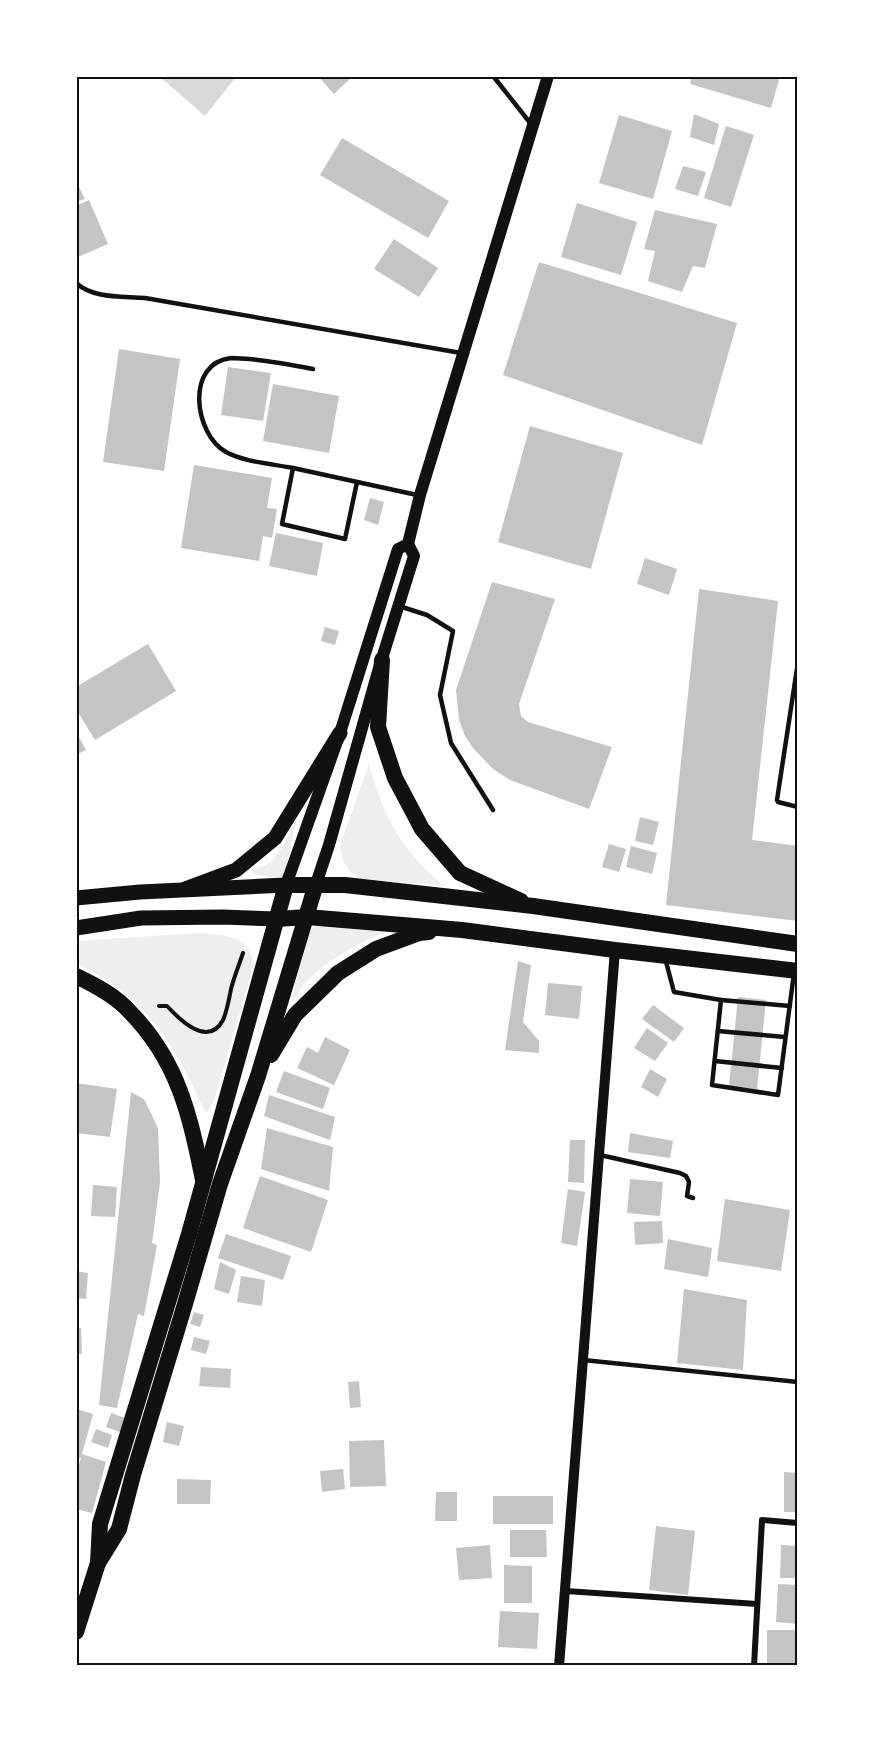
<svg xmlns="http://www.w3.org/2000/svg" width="874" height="1742" viewBox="0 0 874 1742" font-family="Rubik,sans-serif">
<rect width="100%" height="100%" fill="#fff"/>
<g fill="#eee">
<path d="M369,763C382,814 402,853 445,886L361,879C347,872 342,862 340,846Z"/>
<path d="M298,814L285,873L283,877L277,878L254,874L252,870C256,868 261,867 266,865C281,856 291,830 298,814Z"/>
<path d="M319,925L386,932C361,941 318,965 302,987C298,992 295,998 292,1003L296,980L309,936L312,929Z"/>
<path d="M199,933C226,935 250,935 254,966L214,1100L209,1110L205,1112C174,1043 147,998 77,964V941Z"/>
</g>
<polygon fill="#d9d9d9" points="160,77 236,77 205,116"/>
<g fill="#c4c4c4">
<polygon points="318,76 353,76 334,94"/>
<polygon points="692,76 780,76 771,108 690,84"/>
<polygon points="694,114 719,124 714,145 690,137"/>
<polygon points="619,115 672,131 653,199 599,183"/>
<polygon points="726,126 754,135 731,207 704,198"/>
<polygon points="342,138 449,201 428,238 320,175"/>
<polygon points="683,166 706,172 698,196 675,189"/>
<polygon points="76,181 85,199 76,202"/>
<polygon points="89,200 108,244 78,257 76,254 76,206"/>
<polygon points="577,203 637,222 621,275 561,257"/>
<polygon points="655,210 717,224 705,268 693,266 682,292 648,281 655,251 644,249"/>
<polygon points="394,239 438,268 419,297 374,269"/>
<polygon points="539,262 737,323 702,445 503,375"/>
<polygon points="119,349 180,359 164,471 103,462"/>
<polygon points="228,367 271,373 263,421 221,415"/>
<polygon points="273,384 339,396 329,453 263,441"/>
<polygon points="530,426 623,453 591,569 498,542"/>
<polygon points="194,465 272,478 267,508 277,509 272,538 263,536 259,561 181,548"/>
<polygon points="370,498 384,502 378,525 364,520"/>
<polygon points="276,533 323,543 317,576 269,566"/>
<polygon points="645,558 677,569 669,595 637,584"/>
<polygon points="492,582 555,599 519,704 521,716 528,722 612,747 589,809 510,780 493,769 473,748 465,736 459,720 456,690"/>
<polygon points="699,589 778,601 752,840 798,846 798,921 666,905"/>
<polygon points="325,627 339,631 335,645 321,641"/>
<polygon points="148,644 176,691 95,740 76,709 76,687"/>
<polygon points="76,732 86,750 76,755"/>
<polygon points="640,817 659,822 653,845 635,841"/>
<polygon points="609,844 626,849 619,872 602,867"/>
<polygon points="631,846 657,853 652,874 626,867"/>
<polygon points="518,961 531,965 523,1022 539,1041 539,1053 505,1050"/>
<polygon points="548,983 582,986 579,1019 545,1015"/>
<polygon points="738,997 766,1000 757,1089 729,1086"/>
<polygon points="653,1005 684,1028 674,1042 642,1019"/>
<polygon points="647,1028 668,1043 655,1061 634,1048"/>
<polygon points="325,1037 350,1050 334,1085 297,1068 307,1047 318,1053"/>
<polygon points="650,1069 667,1079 658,1097 641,1087"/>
<polygon points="284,1071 330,1088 323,1109 276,1092"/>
<polygon points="76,1083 117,1089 110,1137 76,1133"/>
<polygon points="131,1092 144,1099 158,1128 160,1182 152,1243 157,1245 144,1316 138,1314 117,1408 99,1405"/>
<polygon points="269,1095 335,1117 330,1140 264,1116"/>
<polygon points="267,1128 333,1147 329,1191 261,1169"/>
<polygon points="630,1133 673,1141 670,1158 628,1152"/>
<polygon points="570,1140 585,1140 584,1183 568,1182"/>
<polygon points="260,1176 328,1200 311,1252 243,1228"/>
<polygon points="630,1179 663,1182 660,1216 627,1213"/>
<polygon points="93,1185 117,1187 115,1217 91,1216"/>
<polygon points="568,1189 585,1192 577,1246 561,1243"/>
<polygon points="725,1199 790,1210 781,1271 717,1261"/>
<polygon points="662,1221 663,1243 635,1245 634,1222"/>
<polygon points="226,1234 291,1256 283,1280 218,1258"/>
<polygon points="668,1239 712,1248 708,1277 664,1269"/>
<polygon points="220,1262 236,1270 229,1294 214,1289"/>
<polygon points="76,1271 88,1273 86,1299 76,1298"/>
<polygon points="241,1276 265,1280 262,1306 237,1302"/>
<polygon points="684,1289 747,1300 743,1370 677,1363"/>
<polygon points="194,1312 204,1315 200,1327 190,1324"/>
<polygon points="76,1328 81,1328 82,1354 76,1354"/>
<polygon points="194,1337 210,1341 206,1354 191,1350"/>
<polygon points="201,1367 231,1369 230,1388 199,1386"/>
<polygon points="359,1381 361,1407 350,1408 348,1382"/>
<polygon points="76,1409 93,1414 82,1454 106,1462 92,1513 76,1509 76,1474 81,1458 76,1457"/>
<polygon points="111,1413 125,1418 120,1432 106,1427"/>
<polygon points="167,1422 184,1426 179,1446 163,1442"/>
<polygon points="96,1429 112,1435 108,1448 91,1442"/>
<polygon points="384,1440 386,1486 350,1487 349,1441"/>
<polygon points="343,1469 345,1489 322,1492 320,1471"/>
<polygon points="784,1472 798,1473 798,1512 784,1512"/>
<polygon points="177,1479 211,1480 210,1504 177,1504"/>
<polygon points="436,1492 457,1492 457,1521 435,1521"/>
<rect x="493" y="1496" width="60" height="28"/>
<polygon points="656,1526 695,1531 688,1595 649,1590"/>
<polygon points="510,1530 546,1530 547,1557 510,1557"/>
<polygon points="490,1545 492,1578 459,1580 456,1548"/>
<polygon points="781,1545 798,1546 798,1578 780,1578"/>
<polygon points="504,1565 532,1566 532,1603 504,1603"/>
<polygon points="778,1584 798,1585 798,1624 776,1622"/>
<polygon points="500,1611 539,1613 537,1649 498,1647"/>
<polygon points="767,1630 798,1630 798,1664 767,1663"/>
</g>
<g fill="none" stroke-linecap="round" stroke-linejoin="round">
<path stroke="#111" stroke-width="4" d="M159,1006H167C180,1020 208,1048 223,1020C227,1011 229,999 231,989C234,977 239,965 243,953"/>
<g stroke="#111" stroke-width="4.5">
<polyline points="493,76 531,124"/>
<path d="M76,283C94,299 122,296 145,298L461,353"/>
<path d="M293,468C273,464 244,462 226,452C194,434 185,363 231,358C237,358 244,359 249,359C271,361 292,365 313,369"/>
<polyline points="357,482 345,539 282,524 293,468 417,495"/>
<polyline points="399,606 427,615 453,631 440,695 451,743 493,810"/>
<polyline points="798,662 777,800 778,802 798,807"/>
<polyline points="665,958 674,992 721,1000 712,1085 778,1095 794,973"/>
<polyline points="721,1000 790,1006"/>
<polyline points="718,1031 785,1037"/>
<polyline points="715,1061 782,1068"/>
<polyline points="600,1155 680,1173 686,1176 689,1182 687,1196 693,1198"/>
<polyline points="583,1360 798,1382"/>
</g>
<g stroke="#111" stroke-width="6">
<polyline points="566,1591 757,1604"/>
<polyline points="754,1666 762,1520 798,1523"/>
</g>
<polyline stroke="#111" stroke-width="10" points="559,1666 615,950"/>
<g stroke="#111" stroke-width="12">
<polyline points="316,884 329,845 379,668 414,556 408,544"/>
<polyline points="286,885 340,733 398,549 408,544 420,495 548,76"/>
</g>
<g stroke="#111" stroke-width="15">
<polyline points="185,889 236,870 275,838 340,733"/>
<polyline points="76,898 140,892 286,885"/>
<polyline points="76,928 141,918 223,917 277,919"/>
</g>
<g stroke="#111" stroke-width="16">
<polyline points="382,660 378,727 395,778 422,829 460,873 521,901"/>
<polyline points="277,919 307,917 462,930 615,950 798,971"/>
<path d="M76,976C95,985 116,996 130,1012C178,1061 190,1115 203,1180"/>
<polyline points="271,1055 295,1015 338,973 376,949 419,933 429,932"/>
<polyline points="98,1563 100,1524 189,1234 286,885 345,885 533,906 798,944"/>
<polyline points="76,1632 98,1563 119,1529 133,1475 185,1304 220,1184 258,1076 316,884"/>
</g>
</g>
<rect width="874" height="1742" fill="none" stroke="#ffffff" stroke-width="156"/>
<rect x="78" y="78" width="718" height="1586" fill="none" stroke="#111" stroke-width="2"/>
</svg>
